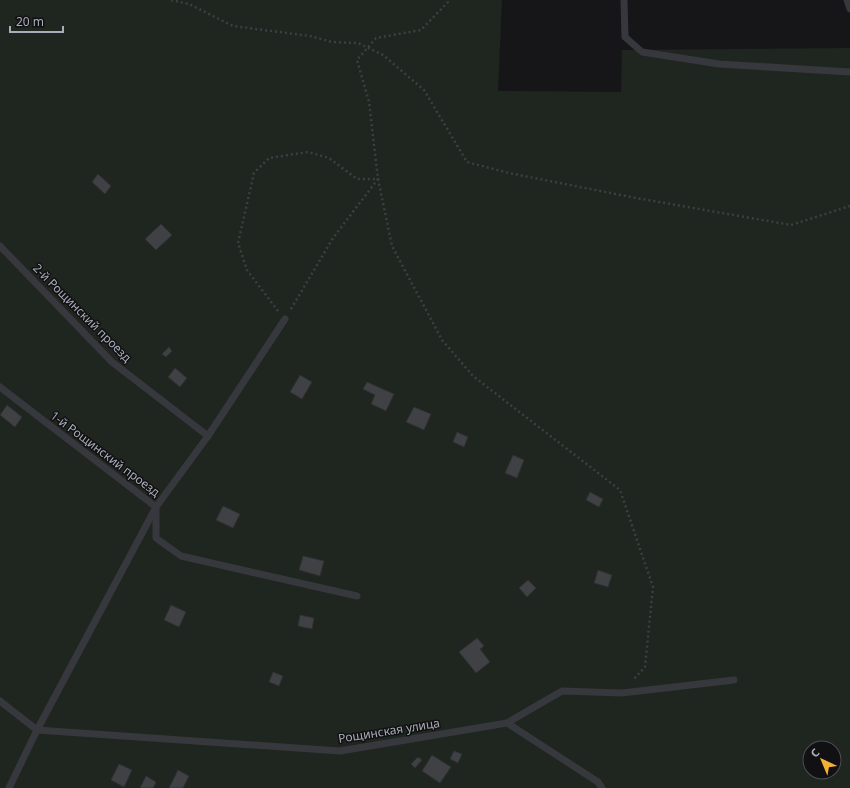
<svg xmlns="http://www.w3.org/2000/svg" width="850" height="788" viewBox="0 0 850 788" font-family="'Noto Sans',sans-serif">
<rect width="100%" height="100%" fill="#161618"/>
<path fill="#1e261f" fill-rule="evenodd" d="M0,0H502L498,91L621,92L622,50L850,48V788H0ZM810,748H834V772H810Z"/>
<g fill="#404145" stroke="#303034">
<polygon points="98,174 111,186 105,194 92,182"/>
<polygon points="161,224 172,235 156,250 145,239"/>
<polygon points="169,347 172,351 166,357 162,354"/>
<polygon points="175,368 187,378 180,387 168,377"/>
<polygon points="300,375 312,382 302,399 290,392"/>
<polygon points="367,382 394,394 386,411 371,404 375,395 363,389"/>
<polygon points="7,405 22,417 15,427 0,415"/>
<polygon points="414,407 431,414 424,430 406,422"/>
<polygon points="457,432 468,437 464,447 453,442"/>
<polygon points="513,455 524,460 517,478 505,473"/>
<polygon points="590,492 603,499 599,507 586,500"/>
<polygon points="223,506 240,514 233,528 216,520"/>
<polygon points="303,556 324,561 320,576 299,570"/>
<polygon points="598,570 612,575 608,587 594,583"/>
<polygon points="528,580 536,588 527,597 519,588"/>
<polygon points="171,605 186,612 179,627 164,620"/>
<polygon points="300,615 314,618 312,629 298,626"/>
<polygon points="477,638 484,646 480,649 490,662 476,673 459,652"/>
<polygon points="273,672 283,676 279,686 269,682"/>
<polygon points="454,751 462,754 458,763 450,759"/>
<polygon points="432,755 451,767 440,783 422,771"/>
<polygon points="418,757 422,760 415,768 411,764"/>
<polygon points="119,764 132,770 124,787 111,780"/>
<polygon points="178,770 189,776 183,788 169,788"/>
<polygon points="146,776 156,782 153,788 140,788"/>
</g>
<g fill="none" stroke-linecap="round" stroke-linejoin="round">
<g stroke="#3d3f44" stroke-width="2.5" stroke-dasharray="2 3" stroke-linecap="butt">
<polyline points="171,0 189,4 233,26 310,36 332,42 358,43 383,55 424,90 467,162 509,173 636,198 791,225 850,206"/>
<polyline points="291,309 333,238 378,179 369,102 357,60 376,38 421,30 448,2 448,0"/>
<polyline points="278,311 247,270 238,243 254,173 269,158 308,152 329,158 357,179 378,179 392,246 442,340 473,376 620,490 653,587 645,667 634,679"/>
</g>
<g stroke="#37383d" stroke-width="7">
<polyline points="624,0 625,37 642,52 719,64 850,72"/>
<polyline points="847,0 850,9"/>
<polyline points="0,246 112,362 208,436"/>
<polyline points="0,387 156,507 156,538 181,556 357,596"/>
<polyline points="0,701 37,730 340,751 507,723 562,691 622,693 734,680"/>
<polyline points="507,723 598,782 602,788"/>
<polyline points="9,788 37,730 156,507 208,436 285,319"/>
</g>
</g>
<g text-anchor="middle" stroke-width="3" stroke-linejoin="round" paint-order="stroke">
<g font-size="12" fill="#a8adb8" stroke="#111113">
<text transform="translate(82 313) rotate(45)" y="4">2-й Рощинский проезд</text>
<text transform="translate(105 454) rotate(37)" y="4">1-й Рощинский проезд</text>
<text transform="translate(389 731) rotate(-9)" y="4">Рощинская улица</text>
</g>
</g>
<g transform="translate(822 760) rotate(316)"><circle r="19" fill="#111113" stroke="#4d4f55"/>
<path d="M0-3L7 15L0 10L-7 15Z" fill="#f2b134"/>
<text y="-6" font-size="11" font-weight="bold" text-anchor="middle" fill="#a8adb8">С</text>
</g>
<path d="M10 26v6h53v-6" fill="none" stroke="#a8adb8" stroke-width="2"/>
<text x="16" y="26" font-size="12" fill="#a8adb8" stroke="#111113" stroke-width="3" paint-order="stroke">20 m</text>
</svg>
